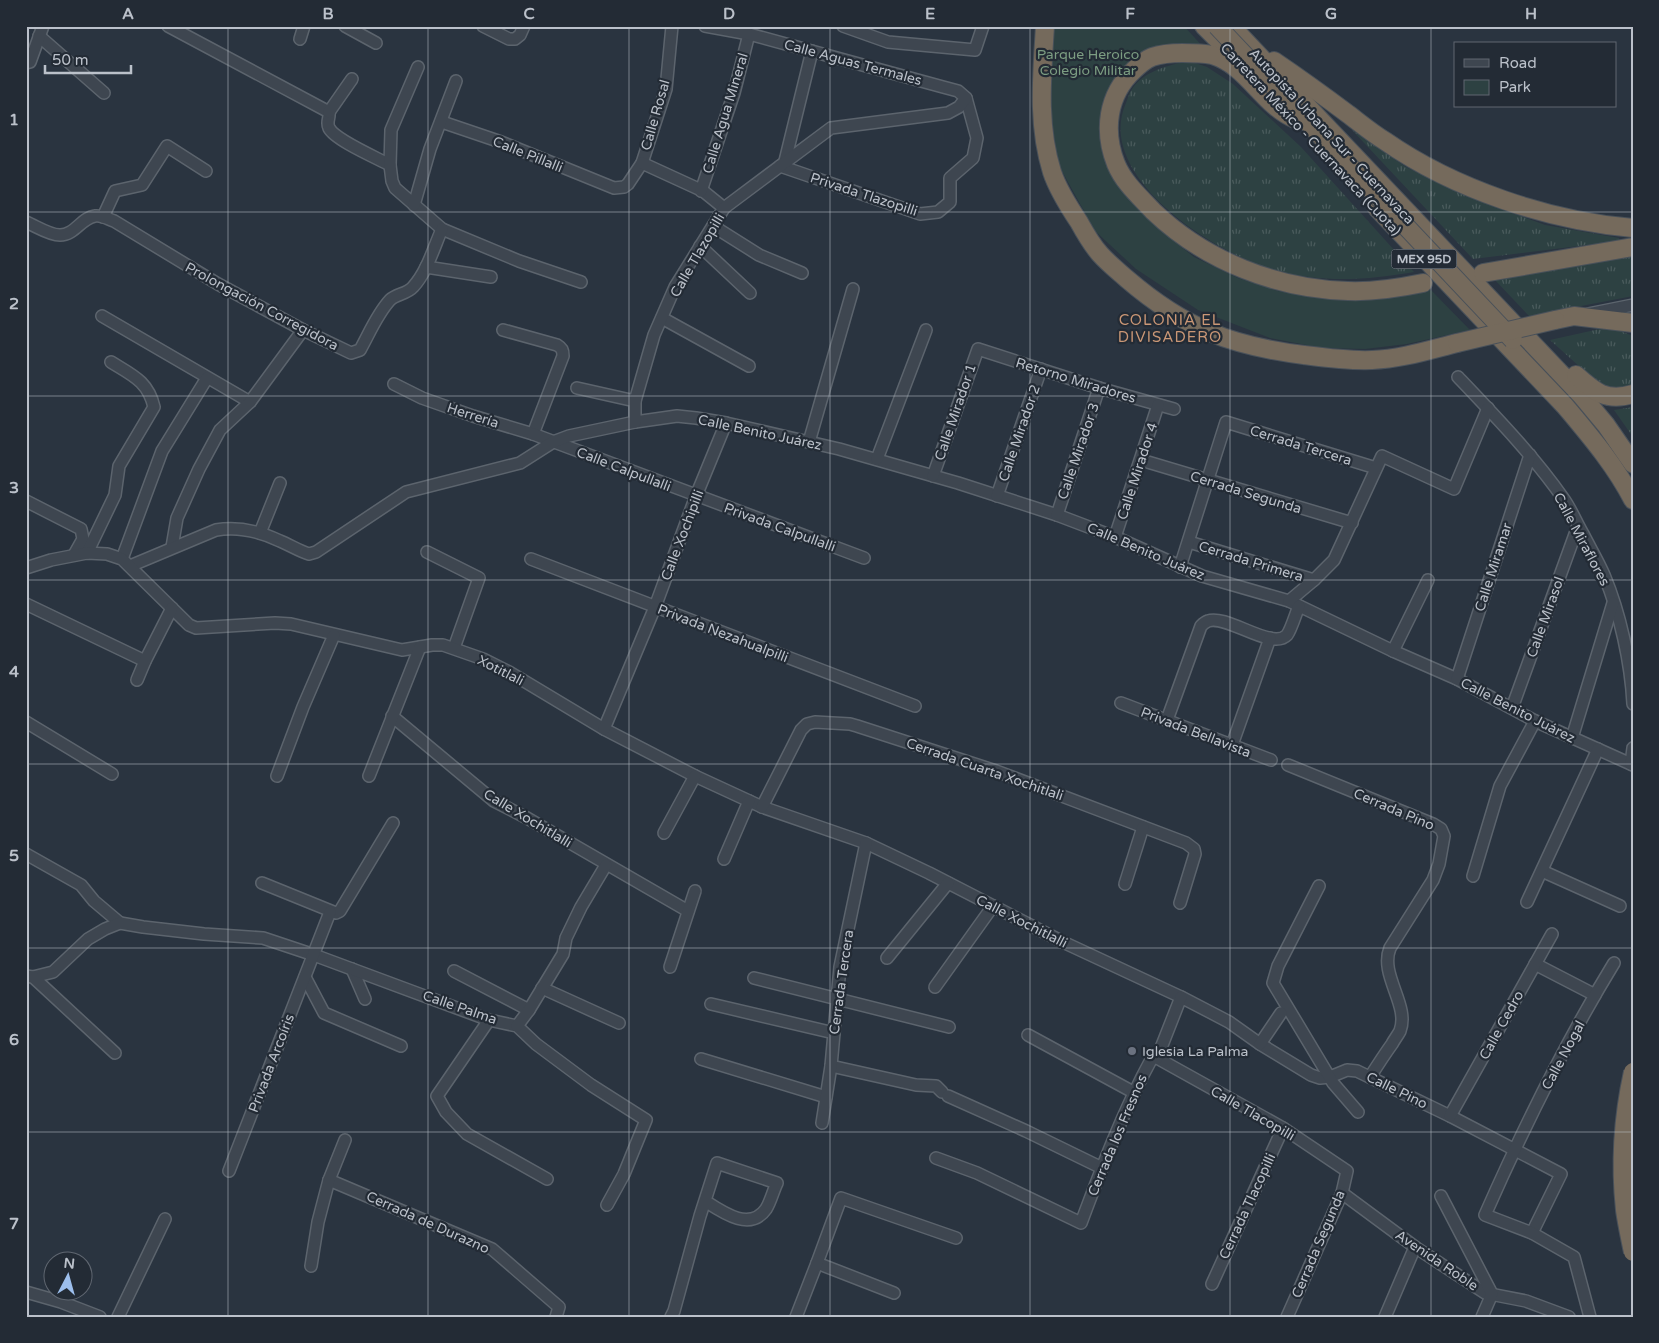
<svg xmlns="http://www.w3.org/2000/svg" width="1659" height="1343" viewBox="0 0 1659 1343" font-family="'Varela Round',sans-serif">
<defs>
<pattern id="grass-tufts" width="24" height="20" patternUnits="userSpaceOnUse" patternTransform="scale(1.25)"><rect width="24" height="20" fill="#2d4142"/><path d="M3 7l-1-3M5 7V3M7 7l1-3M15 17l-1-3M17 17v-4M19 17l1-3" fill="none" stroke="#4a5b5c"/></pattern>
</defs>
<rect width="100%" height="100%" fill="#2a3440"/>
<g fill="url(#grass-tufts)">
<path d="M1189,61L1207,67L1233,84L1301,147L1414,272C1368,280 1324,283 1278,271C1218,256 1093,177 1126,103C1128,98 1129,93 1132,89C1144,71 1169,65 1189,61Z"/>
<polygon points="1352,130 1406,167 1471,198 1545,225 1619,238 1619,241 1473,259"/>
<polygon points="1633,256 1633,296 1529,316 1495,280"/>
<polygon points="1604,328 1615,329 1633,336 1633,389 1618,392 1600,385 1550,340"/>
<polygon points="1633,407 1633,437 1614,410"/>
</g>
<polygon fill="#2d4142" points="1054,26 1184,26 1205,49 1151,54 1102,123 1136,205 1159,229 1194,257 1238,278 1278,291 1335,299 1380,298 1431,290 1470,330 1407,344 1365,349 1322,348 1270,338 1198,310 1136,269 1095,231 1058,164 1051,113 1051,62"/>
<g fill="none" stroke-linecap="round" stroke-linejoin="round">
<g stroke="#5c646d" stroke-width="14">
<g id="minor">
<path d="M168,26L329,112C330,118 326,122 329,128C335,140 377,158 390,165"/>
<polyline points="345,26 376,43"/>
<polyline points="483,26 509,39 515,39 520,35 524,26"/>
<polyline points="843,26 888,42 975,50 983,26"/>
<polyline points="39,36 104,93"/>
<polyline points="300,39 304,26"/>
<polyline points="26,63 30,62 43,26"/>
<polyline points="418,67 391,130 390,165 392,181 395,188 442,229 519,261 581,282"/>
<polyline points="329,112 352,79"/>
<polyline points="442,122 501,142 614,188 624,187 628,184 642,163 666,89 672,26"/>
<polyline points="785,161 812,51"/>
<polyline points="642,163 703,191 724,208"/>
<polyline points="780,166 920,214 938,212 950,202 950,178 973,158 977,138 966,98"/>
<polyline points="701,191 734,93 749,34"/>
<polyline points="414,205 430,149 456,81"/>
<polyline points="103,217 115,191 142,185 167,146 206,171"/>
<path d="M26,222C36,226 49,235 60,235C75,235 81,218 95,216C101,215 108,219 114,221L218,284L303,330L351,353L360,350C369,334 377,314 390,300C396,294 407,294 413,287C427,272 434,247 442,229"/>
<polyline points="713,226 759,255 802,273"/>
<polyline points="700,246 750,293"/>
<polyline points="426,267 491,277"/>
<polyline points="1588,314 1633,305"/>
<polyline points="102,316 250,402"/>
<polyline points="662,318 749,366"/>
<path d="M503,330L557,345C562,348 563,350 563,356L533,434"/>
<path d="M1458,377C1495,416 1532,454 1563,498C1571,509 1576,522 1583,534C1590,548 1598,561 1604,575C1620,613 1631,663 1633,704"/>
<polyline points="394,384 422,398 473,416 533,434 864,558"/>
<polyline points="577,388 635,401"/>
<polyline points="635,422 677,416 696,418 726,423 839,449 958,483 1057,515 1115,537 1202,576 1289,601 1393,651 1457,679 1535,721 1633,765"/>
<polyline points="809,442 853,289"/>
<polyline points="877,459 926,330"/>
<polyline points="1141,460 1352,523"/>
<polyline points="933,476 978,349 1099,388 1174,409"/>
<polyline points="997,496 1041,369"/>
<polyline points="26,501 81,529 83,539 74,555"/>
<polyline points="1057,515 1099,388"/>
<polyline points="260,533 280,483"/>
<polyline points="1115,537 1158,405"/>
<polyline points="1189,542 1314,580"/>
<polyline points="172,547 177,518 199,469 220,430 250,402 303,330"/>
<polyline points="427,552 479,578 454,648"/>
<path d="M87,553L115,495L119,466L154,407C148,381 132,375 111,362"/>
<polyline points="122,559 162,451 207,378"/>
<polyline points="531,559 915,706"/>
<path d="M130,566L216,530C239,526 259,531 280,541C290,545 299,551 309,554L316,552L406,492L520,463L553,442L569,436L635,422V401L654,335L675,287L724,208L831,128L948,113L959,107L966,98L958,91L943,87L749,34L705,26"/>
<polyline points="1180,567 1226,422 1376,468"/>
<polyline points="26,568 51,560 87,553 107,554 122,559 189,625 196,628 275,623 291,624 402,650 432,645 443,645 483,659 509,672 604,729 695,776 762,807 866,843 929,873 1065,943 1181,997 1229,1022 1260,1044 1311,1075 1320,1078 1330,1077 1347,1070 1357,1071 1450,1116 1561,1174 1532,1233"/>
<polyline points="1289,601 1314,580 1334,560 1382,456 1454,489 1488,408"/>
<polyline points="26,604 145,661"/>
<polyline points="1393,651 1428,580"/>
<polyline points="1457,679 1530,455"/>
<polyline points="137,680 145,661 172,608"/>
<polyline points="1121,703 1271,760"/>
<polyline points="1512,708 1578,526"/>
<polyline points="392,716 494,801 527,818 688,911"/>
<path d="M1167,720L1201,626C1203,624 1205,622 1208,621C1227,614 1272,651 1287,635C1291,630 1296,613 1299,606"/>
<polyline points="26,722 112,774"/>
<polyline points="604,729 655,607 696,496 726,423"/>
<polyline points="1572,738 1613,603"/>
<polyline points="1232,745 1270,638"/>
<polyline points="1631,764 1633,748"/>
<path d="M1288,765L1433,824L1441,829L1444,836L1439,864L1433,880L1390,948C1379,975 1410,1005 1400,1031C1398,1035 1394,1040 1392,1044C1384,1055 1377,1066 1370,1077"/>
<polyline points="277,776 303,707 334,635"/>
<polyline points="369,776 420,647"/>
<polyline points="762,807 801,730 807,724 815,722 850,724 857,726 996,771 1186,843 1194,849 1195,854 1180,903"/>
<polyline points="664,833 695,776"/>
<polyline points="26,854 81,885 94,901 120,923"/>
<polyline points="724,859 749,801"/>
<polyline points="1542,871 1620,906"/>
<polyline points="1473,876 1500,786 1535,721"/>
<polyline points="262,883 336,913 340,911 393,823"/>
<polyline points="1125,884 1143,827"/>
<polyline points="1319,886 1278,966 1273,983 1333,1083 1358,1112"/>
<polyline points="1527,902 1598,749"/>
<polyline points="887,958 948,883"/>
<polyline points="1535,964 1595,995"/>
<polyline points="670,967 695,891"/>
<polyline points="352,969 365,999"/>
<polyline points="454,971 529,1010"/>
<polyline points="26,976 33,977 53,972 88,939 105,929 120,923 143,927 204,934 263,938 314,955 489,1020 517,1026 536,1044 591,1085 646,1120 624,1174 607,1205"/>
<polyline points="33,977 115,1053"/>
<polyline points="305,977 324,1013 401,1046"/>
<polyline points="754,978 949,1027"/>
<polyline points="935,987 993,906"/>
<polyline points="542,988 619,1023"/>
<polyline points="711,1004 834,1033"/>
<polyline points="489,1020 437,1096 446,1112 467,1134 547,1179"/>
<polyline points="517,1026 529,1010 563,954 566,938 581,907 606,865"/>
<polyline points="1028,1035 1133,1092"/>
<polyline points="1260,1044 1281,1013"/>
<polyline points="1157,1058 1283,1128 1347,1171 1342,1193 1287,1317"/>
<polyline points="701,1059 826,1097"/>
<polyline points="831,1066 916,1085 936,1086 942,1092"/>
<polyline points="948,1096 1026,1131 1102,1168"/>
<polyline points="1450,1116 1552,934"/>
<polyline points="822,1123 831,1066 840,967 866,843"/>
<path d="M936,1158L977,1173L1081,1223C1102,1167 1123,1111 1152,1058H1157L1181,997"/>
<polyline points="229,1171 330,912"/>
<polyline points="329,1180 492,1249 559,1307 556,1317"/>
<polyline points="1342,1193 1415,1247 1485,1293 1526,1301 1569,1317"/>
<polyline points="1441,1196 1492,1294 1482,1317"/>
<polyline points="817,1263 894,1293"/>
<polyline points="311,1266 318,1222 329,1180 345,1140"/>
<polyline points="1212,1284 1283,1128"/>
<polyline points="26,1292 61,1302 100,1317"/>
<polyline points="118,1317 165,1219"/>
<path d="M671,1317L674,1311L700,1216L717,1163L777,1183C773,1191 771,1201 766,1209C750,1232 722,1212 705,1201"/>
<polyline points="796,1317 817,1263 841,1198 956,1238"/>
<polyline points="1385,1317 1415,1247"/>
<path d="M1590,1317L1574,1257L1532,1233L1485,1215C1523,1129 1565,1043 1614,963"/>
</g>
</g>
<g stroke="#49515a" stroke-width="20">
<g id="highway">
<path d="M1045,26C1042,76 1037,124 1052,172C1058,190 1069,207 1079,222C1085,233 1092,245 1100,254C1108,263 1118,271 1127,279C1184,328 1231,346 1304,355C1327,358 1349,361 1372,360C1401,359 1429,350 1457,343"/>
<polyline points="1204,26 1241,63"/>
<polyline points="1231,26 1581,395 1606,425 1633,464"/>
<path d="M1274,61C1299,78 1324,96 1348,114C1360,123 1372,133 1385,141C1454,189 1549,221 1633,228"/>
<path d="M1295,119C1262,105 1248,66 1212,55C1203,53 1192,53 1182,53C1172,53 1161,54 1152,57C1145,60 1139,65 1134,70C1107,95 1103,131 1116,164C1124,183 1139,196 1153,211C1205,261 1277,289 1348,291C1373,292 1399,288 1423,283"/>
<path d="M1377,208L1565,406C1590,436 1615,465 1633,500"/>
<polyline points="1483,273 1633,247"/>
<polyline points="1555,320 1574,316 1633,323"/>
<path d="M1576,375C1595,392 1606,402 1633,394"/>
</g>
</g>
<use href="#minor" stroke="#3e4650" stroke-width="11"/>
<use href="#highway" stroke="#756a5c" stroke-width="18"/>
<g stroke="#49515a" stroke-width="20" stroke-linecap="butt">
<g id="highway-bridge">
<polyline points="1217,26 1513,340"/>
<polyline points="1457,343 1555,320"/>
<path d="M1633,1072C1623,1117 1620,1164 1625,1210C1627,1224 1630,1238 1633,1252"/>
</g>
</g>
<use href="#highway-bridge" stroke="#756a5c" stroke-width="18"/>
</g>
<path fill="none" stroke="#bbc1ca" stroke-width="1" stroke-opacity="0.55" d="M228,26V1317M428,26V1317M629,26V1317M830,26V1317M1030,26V1317M1230,26V1317M1431,26V1317M26,212H1633M26,396H1633M26,580H1633M26,764H1633M26,948H1633M26,1132H1633"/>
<circle fill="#6b7280" stroke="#232b35" stroke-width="2" cx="1132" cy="1051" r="5"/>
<g text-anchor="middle" stroke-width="4.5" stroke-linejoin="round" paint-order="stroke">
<rect fill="#232b35" stroke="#8d949d" stroke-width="1" x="1391.5" y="249.5" width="65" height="19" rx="4"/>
<g font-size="12" font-weight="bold" fill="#bbc1ca">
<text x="1424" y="263">MEX 95D</text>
</g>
<g font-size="14" fill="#7c9d82" stroke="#232b35">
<text x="1088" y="59">Parque Heroico<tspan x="1088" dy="16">Colegio Militar</tspan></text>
</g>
<g font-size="14" fill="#bbc1ca" stroke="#232b35">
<text transform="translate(853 62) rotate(15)" y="5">Calle Aguas Termales</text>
<text transform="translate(725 113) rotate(-73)" y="5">Calle Agua Mineral</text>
<text transform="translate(655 115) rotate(-74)" y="5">Calle Rosal</text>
<text transform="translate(1332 136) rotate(47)" y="5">Autopista Urbana Sur - Cuernavaca</text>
<text transform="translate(1311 139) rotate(47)" y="5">Carretera México - Cuernavaca (Cuota)</text>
<text transform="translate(528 154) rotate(22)" y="5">Calle Pillalli</text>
<text transform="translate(864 194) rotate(18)" y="5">Privada Tlazopilli</text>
<text transform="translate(697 255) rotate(-60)" y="5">Calle Tlazopilli</text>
<text transform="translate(262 306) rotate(28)" y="5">Prolongación Corregidora</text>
<text transform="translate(1076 380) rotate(17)" y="5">Retorno Miradores</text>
<text transform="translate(955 412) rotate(-71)" y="5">Calle Mirador 1</text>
<text transform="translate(473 415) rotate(18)" y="5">Herrería</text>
<text transform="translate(760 432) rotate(12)" y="5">Calle Benito Juárez</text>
<text transform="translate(1019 433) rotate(-71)" y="5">Calle Mirador 2</text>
<text transform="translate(1301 445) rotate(17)" y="5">Cerrada Tercera</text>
<text transform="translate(1078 451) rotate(-71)" y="5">Calle Mirador 3</text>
<text transform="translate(624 469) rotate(21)" y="5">Calle Calpullalli</text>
<text transform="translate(1137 471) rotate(-72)" y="5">Calle Mirador 4</text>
<text transform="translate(1246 492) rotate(17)" y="5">Cerrada Segunda</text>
<text transform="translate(780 527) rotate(20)" y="5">Privada Calpullalli</text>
<text transform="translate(682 535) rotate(-69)" y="5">Calle Xochipilli</text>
<text transform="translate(1582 539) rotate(62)" y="5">Calle Miraflores</text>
<text transform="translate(1146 551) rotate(23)" y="5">Calle Benito Juárez</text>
<text transform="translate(1251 561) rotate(17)" y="5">Cerrada Primera</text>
<text transform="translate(1493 567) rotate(-72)" y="5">Calle Miramar</text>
<text transform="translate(1545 617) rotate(-70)" y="5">Calle Mirasol</text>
<text transform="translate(723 633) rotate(21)" y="5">Privada Nezahualpilli</text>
<text transform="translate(501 670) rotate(27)" y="5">Xotitlali</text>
<text transform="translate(1518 710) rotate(27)" y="5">Calle Benito Juárez</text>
<text transform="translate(1196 732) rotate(21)" y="5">Privada Bellavista</text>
<text transform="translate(985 769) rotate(19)" y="5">Cerrada Cuarta Xochitlali</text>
<text transform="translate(1394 809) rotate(23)" y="5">Cerrada Pino</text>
<text transform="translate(528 818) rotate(31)" y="5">Calle Xochitlalli</text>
<text transform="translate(1022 921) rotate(27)" y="5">Calle Xochitlalli</text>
<text transform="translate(841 982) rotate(-82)" y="5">Cerrada Tercera</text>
<text transform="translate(460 1007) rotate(19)" y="5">Calle Palma</text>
<text transform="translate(1501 1025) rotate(-61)" y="5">Calle Cedro</text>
<text transform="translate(1563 1055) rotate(-62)" y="5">Calle Nogal</text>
<text transform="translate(271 1063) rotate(-69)" y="5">Privada Arcoíris</text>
<text transform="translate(1397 1090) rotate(26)" y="5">Calle Pino</text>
<text transform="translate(1253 1113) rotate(30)" y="5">Calle Tlacopilli</text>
<text transform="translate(1117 1135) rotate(-67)" y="5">Cerrada los Fresnos</text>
<text transform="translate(1247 1206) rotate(-65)" y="5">Cerrada Tlacopilli</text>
<text transform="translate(428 1222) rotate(24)" y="5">Cerrada de Durazno</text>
<text transform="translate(1318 1244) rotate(-67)" y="5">Cerrada Segunda</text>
<text transform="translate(1437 1260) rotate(34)" y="5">Avenida Roble</text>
</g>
<g font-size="14" fill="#bbc1ca" stroke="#232b35" text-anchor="start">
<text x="1142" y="1056">Iglesia La Palma</text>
</g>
<g font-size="15" letter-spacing="1" fill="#ca9776" stroke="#232b35">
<text x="1170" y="325">COLONIA EL<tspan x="1170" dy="17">DIVISADERO</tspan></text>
</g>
</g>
<rect width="1659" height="1343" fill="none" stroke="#232b35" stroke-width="55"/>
<rect x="1454" y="42" width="162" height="65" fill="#232b35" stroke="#606771"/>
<rect x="1464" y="59" width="25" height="8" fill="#3e4650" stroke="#606771"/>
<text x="1499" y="68" font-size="15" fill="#bbc1ca">Road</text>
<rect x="1464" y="80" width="25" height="15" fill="#2d4142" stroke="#606771"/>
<text x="1499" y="92" font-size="15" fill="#bbc1ca">Park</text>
<g transform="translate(68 1276) rotate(6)"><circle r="24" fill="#232b35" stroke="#606771"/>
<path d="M0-4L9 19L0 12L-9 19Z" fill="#9dbfed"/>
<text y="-8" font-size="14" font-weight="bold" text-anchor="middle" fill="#bbc1ca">N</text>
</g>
<path d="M45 65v8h86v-8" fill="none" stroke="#bbc1ca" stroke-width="2.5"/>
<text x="52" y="65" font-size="15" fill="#bbc1ca" stroke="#232b35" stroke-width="4" paint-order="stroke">50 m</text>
<rect x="28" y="28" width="1604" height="1288" fill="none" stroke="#bbc1ca" stroke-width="2"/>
<g font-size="16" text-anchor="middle" font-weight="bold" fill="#bbc1ca">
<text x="128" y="19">A</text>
<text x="328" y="19">B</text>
<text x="529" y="19">C</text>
<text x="729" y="19">D</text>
<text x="930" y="19">E</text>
<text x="1130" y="19">F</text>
<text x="1331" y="19">G</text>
<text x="1531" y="19">H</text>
<text x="14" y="125">1</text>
<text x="14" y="309">2</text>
<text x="14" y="493">3</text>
<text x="14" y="677">4</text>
<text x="14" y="861">5</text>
<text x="14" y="1045">6</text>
<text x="14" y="1229">7</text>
</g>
</svg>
